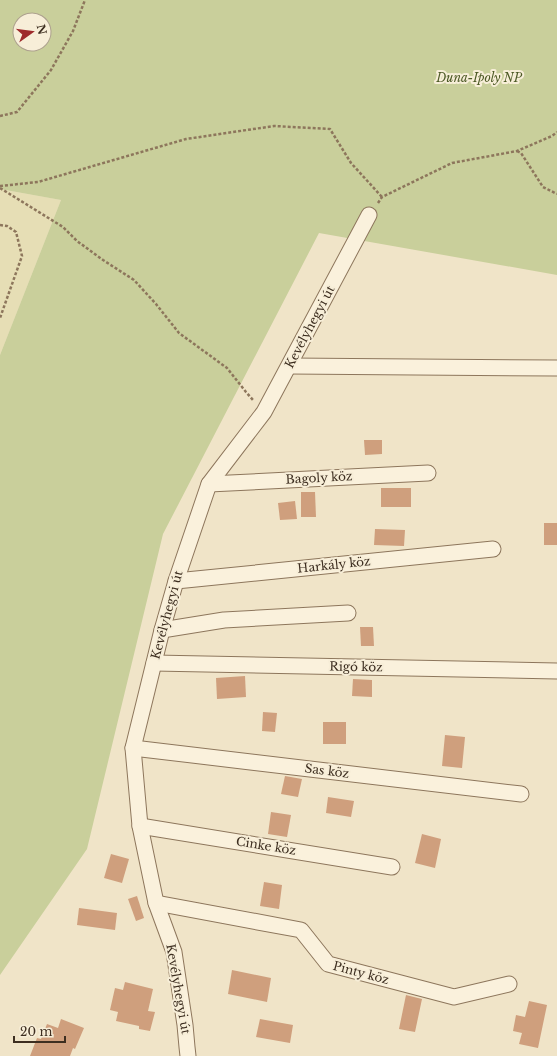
<svg xmlns="http://www.w3.org/2000/svg" width="557" height="1056" viewBox="0 0 557 1056" font-family="'Libre Baskerville',serif">
<rect width="100%" height="100%" fill="#f0e4c8"/>
<polygon fill="#e6deb5" points="0,189 61,200 0,355"/>
<path fill="#c9cf9b" fill-rule="evenodd" d="M0,0H557V275L319,233L163,534L87,849L0,975V355L61,200L0,189ZM20,20H44V44H20Z"/>
<g fill="#cf9f7d">
<polygon points="364,440 382,440 382,454 365,455"/>
<rect x="381" y="488" width="30" height="19"/>
<polygon points="301,492 315,492 316,517 301,517"/>
<polygon points="295,501 297,519 280,520 278,503"/>
<rect x="544" y="523" width="13" height="22"/>
<polygon points="375,529 405,530 404,546 374,545"/>
<polygon points="360,627 373,627 374,646 361,646"/>
<polygon points="245,676 246,697 217,699 216,678"/>
<polygon points="353,679 372,680 372,697 352,696"/>
<polygon points="263,712 277,713 275,732 262,731"/>
<rect x="323" y="722" width="23" height="22"/>
<polygon points="445,735 465,737 462,768 442,766"/>
<polygon points="285,776 302,779 298,797 281,794"/>
<polygon points="328,797 354,801 351,817 326,813"/>
<polygon points="271,812 291,815 287,837 268,834"/>
<polygon points="422,834 441,839 435,868 415,863"/>
<polygon points="111,854 129,859 122,883 104,878"/>
<polygon points="264,882 282,885 279,909 260,906"/>
<polygon points="137,896 144,918 136,921 128,899"/>
<polygon points="79,908 117,913 115,930 77,925"/>
<polygon points="232,970 271,978 267,1002 228,994"/>
<polygon points="125,982 153,989 148,1011 155,1012 150,1031 139,1029 139,1026 116,1021 118,1012 110,1010 115,988 123,990"/>
<polygon points="406,995 422,999 415,1032 399,1029"/>
<polygon points="529,1001 547,1005 538,1048 519,1044 522,1033 513,1031 516,1015 525,1017"/>
<polygon points="61,1019 84,1028 75,1049 73,1048 70,1056 30,1056 37,1038 41,1039 47,1024 58,1028"/>
<polygon points="260,1019 293,1025 290,1043 256,1037"/>
</g>
<g fill="none" stroke-linecap="round" stroke-linejoin="round">
<g stroke="#8d765c" stroke-width="17">
<g id="street">
<polyline points="289,366 557,368"/>
<polyline points="209,484 428,473"/>
<polyline points="176,581 493,549"/>
<polyline points="162,630 224,620 348,613"/>
<polyline points="154,663 557,671"/>
<polyline points="133,748 521,794"/>
<polyline points="140,826 392,867"/>
<polyline points="156,903 301,930 328,964 454,997 509,984"/>
<polyline points="188,1056 187,1047 185,1025 174,952 156,903 140,826 133,748 162,630 176,581 209,484 264,412 369,215"/>
</g>
</g>
<g stroke="#8d765c" stroke-width="2.5" stroke-dasharray="3 2" stroke-linecap="butt">
<polyline points="0,116 17,112 51,70 73,31 85,0"/>
<polyline points="517,151 521,153 543,187 557,194"/>
<polyline points="0,186 38,182 186,139 274,126 330,129 351,163 382,197"/>
<polyline points="0,188 63,227 77,241 103,260 134,280 156,304 179,333 227,368 246,392 253,400"/>
<polyline points="378,203 382,197 452,163 517,151 552,136 557,132"/>
<polyline points="0,225 7,226 16,232 22,256 0,318"/>
</g>
<use href="#street" stroke="#faf1dc" stroke-width="15"/>
</g>
<g text-anchor="middle" stroke-width="4" stroke-linejoin="round" paint-order="stroke">
<g font-size="12" font-style="italic" fill="#4d5a26" stroke="#f7eed8">
<text x="479" y="82">Duna-Ipoly NP</text>
</g>
<g font-size="12" fill="#3d2e20" stroke="#f7eed8">
<text transform="translate(310 327) rotate(-62)" y="4">Kevélyhegyi út</text>
<text transform="translate(319 478) rotate(-3)" y="4">Bagoly köz</text>
<text transform="translate(334 565) rotate(-6)" y="4">Harkály köz</text>
<text transform="translate(167 615) rotate(-75)" y="4">Kevélyhegyi út</text>
<text transform="translate(356 667) rotate(1)" y="4">Rigó köz</text>
<text transform="translate(327 771) rotate(7)" y="4">Sas köz</text>
<text transform="translate(266 846) rotate(9)" y="4">Cinke köz</text>
<text transform="translate(361 973) rotate(15)" y="4">Pinty köz</text>
<text transform="translate(178 989) rotate(80)" y="4">Kevélyhegyi út</text>
</g>
</g>
<g transform="translate(32 32) rotate(76)"><circle r="19" fill="#f7eed8" stroke="#ada18e"/>
<path d="M0-3L7 15L0 10L-7 15Z" fill="#9e2a2b"/>
<text y="-6" font-size="11" font-weight="bold" text-anchor="middle" fill="#3d2e20">N</text>
</g>
<path d="M14 1036v6h51v-6" fill="none" stroke="#3d2e20" stroke-width="2"/>
<text x="20" y="1036" font-size="12" fill="#3d2e20" stroke="#f7eed8" stroke-width="3" paint-order="stroke">20 m</text>
</svg>
